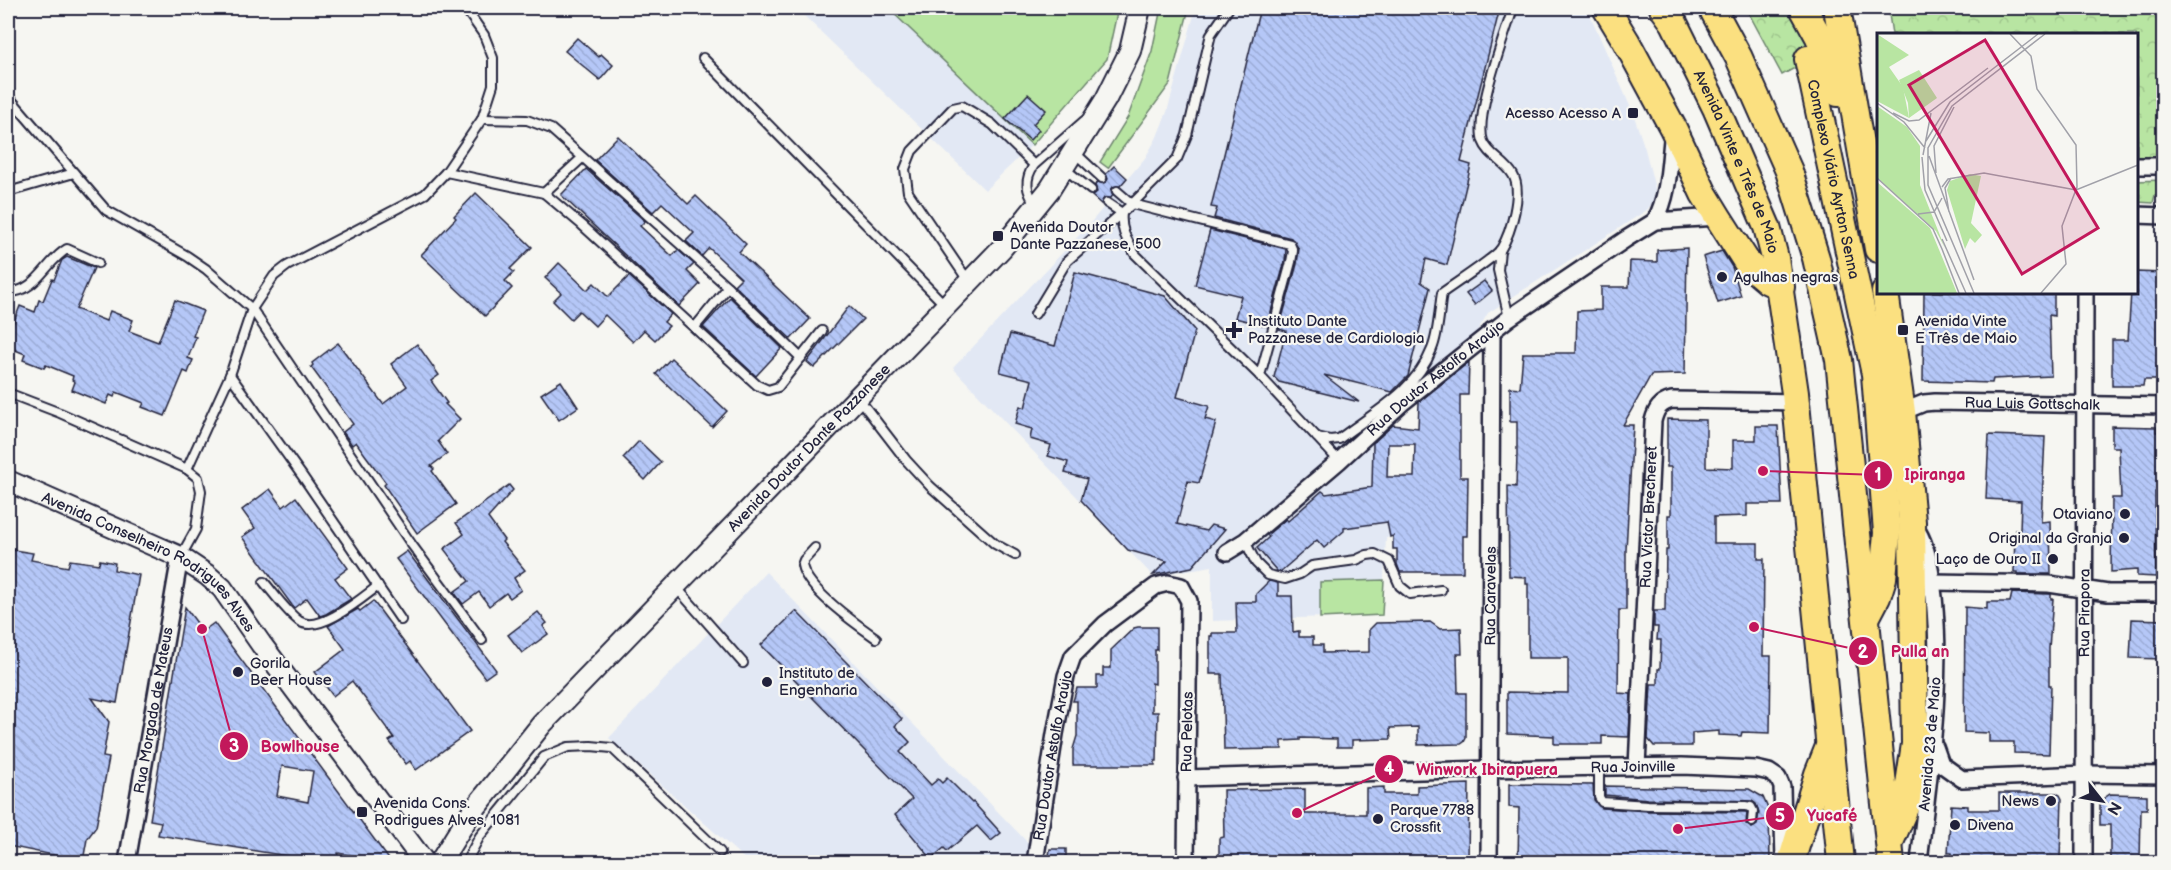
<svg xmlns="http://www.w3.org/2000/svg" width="2171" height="870" viewBox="0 0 2171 870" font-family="'Balsamiq Sans',sans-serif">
<defs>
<pattern id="forest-crowns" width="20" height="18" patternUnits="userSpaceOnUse" patternTransform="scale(1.5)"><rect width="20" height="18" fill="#b8e5a2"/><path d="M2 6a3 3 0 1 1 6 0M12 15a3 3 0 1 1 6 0" fill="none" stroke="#9ec48c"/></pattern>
<pattern id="building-back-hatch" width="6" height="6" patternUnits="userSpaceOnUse" patternTransform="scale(1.5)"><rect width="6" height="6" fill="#b5c7f7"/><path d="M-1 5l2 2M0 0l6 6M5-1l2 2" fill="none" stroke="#9babd5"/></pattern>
</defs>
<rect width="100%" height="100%" fill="#f6f6f2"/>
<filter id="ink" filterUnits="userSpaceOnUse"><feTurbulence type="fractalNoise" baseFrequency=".0167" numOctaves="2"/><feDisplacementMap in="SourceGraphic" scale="12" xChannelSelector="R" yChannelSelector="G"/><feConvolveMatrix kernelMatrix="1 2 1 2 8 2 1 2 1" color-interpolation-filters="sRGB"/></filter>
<g filter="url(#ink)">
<g fill="#e2e8f4">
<polygon points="796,8 888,8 1032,145 985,190"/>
<polygon points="1196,8 1587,8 1633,113 1645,149 1655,189 1653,202 1647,210 1488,313 1468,347 1391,417 1389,499 1398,536 1386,538 1382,615 1212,621 1212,566 1153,576 953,368 1087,227 1145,158 1156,139 1167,112"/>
<polygon points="766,572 1030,845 1028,862 748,862 609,738"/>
</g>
<g fill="#b8e5a2" stroke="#6d846e" stroke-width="1.5">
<polygon points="888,8 1118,8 1107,59 1032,145"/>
<polygon points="1161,8 1189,8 1170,84 1108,168 1100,162 1128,117 1152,51"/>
<polygon points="1384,580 1382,615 1320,618 1320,582"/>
</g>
<g fill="url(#forest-crowns)" stroke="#6d846e" stroke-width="1.5">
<polygon points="1746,8 1819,8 1822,53 1782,75"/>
<polygon points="1888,8 2163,8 2163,157 2137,157 2136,34 1892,34"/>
<polygon points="2162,180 2163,194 2155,195 2153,203 2137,202 2137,181"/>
</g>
<g fill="url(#building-back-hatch)" stroke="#22223b" stroke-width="1.5" fill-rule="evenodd">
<polygon points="1260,8 1500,8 1461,162 1471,165 1447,265 1426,259 1421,282 1430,288 1408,376 1392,392 1324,375 1359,402 1279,382 1274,377 1286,331 1279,329 1297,264 1299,249 1291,238 1214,218 1217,208 1211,207"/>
<polygon points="577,38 599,57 601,54 613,65 600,80 565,51"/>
<polygon points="1028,94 1046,110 1034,123 1033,124 1039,130 1030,140 1005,119"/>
<polygon points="618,136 688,204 696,196 746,244 739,252 810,319 791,339 734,285 741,278 709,248 702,256 686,241 694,233 662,203 653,212 595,160"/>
<polygon points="1114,166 1127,178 1120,186 1113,187 1111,190 1113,195 1111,198 1104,198 1101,204 1092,196 1097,192 1095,185 1098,182 1106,182 1108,179 1106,174"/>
<polygon points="586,169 645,221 640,226 672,256 678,250 694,264 687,271 700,284 679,306 561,195"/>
<polygon points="476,193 532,247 510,269 514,272 505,281 512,288 485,316 421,255 456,218 454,216"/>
<polygon points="1210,230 1286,249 1285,261 1267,326 1235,318 1241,296 1195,285"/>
<polygon points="1687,248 1685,374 1651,375 1623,425 1633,425 1626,550 1626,610 1619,610 1618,693 1631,694 1629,737 1602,736 1602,744 1554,744 1554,736 1507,734 1507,692 1568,693 1568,658 1528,658 1528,584 1526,584 1526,577 1509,576 1508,486 1516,487 1517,454 1517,422 1510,422 1510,387 1520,388 1523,353 1576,353 1577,311 1601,310 1601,287 1629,287 1630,261 1657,262 1657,250"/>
<polygon points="1722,251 1732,267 1741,296 1718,303 1703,257"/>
<polygon points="67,257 94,268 76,309 106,321 110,311 133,320 129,331 158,342 175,300 203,311 193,336 196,337 188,358 193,360 188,373 184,371 165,416 142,407 144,403 116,392 114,397 110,395 106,404 72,390 75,382 72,380 73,376 46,365 44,368 23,360 25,354 8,347 8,337 20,306 35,312 39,300 43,301 52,279 54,280 62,260"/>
<polygon points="559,263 587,290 594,283 608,297 629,276 671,314 664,322 669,326 655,340 644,330 633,342 605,315 595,326 579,311 571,319 553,301 561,293 545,278"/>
<polygon points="1075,272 1165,296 1195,331 1177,397 1209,406 1205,419 1216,422 1199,483 1188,481 1177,524 1206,531 1211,525 1225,529 1192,567 1153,575 1167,561 1128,550 1081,500 1087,479 1065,473 1068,462 1048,456 1051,445 1030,439 1032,429 1015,424 1020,406 1025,408 1032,380 1000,372 1010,334 1055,346"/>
<polygon points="2136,272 2163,273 2163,380 2144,380 2143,386 2112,386 2112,340 2128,340 2131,292 2136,292"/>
<polygon points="1484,281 1492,291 1475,305 1466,294"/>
<polygon points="1924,292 2054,292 2054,316 2049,315 2051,376 1993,379 1992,383 1923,381"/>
<polygon points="730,297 782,348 756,376 703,327"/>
<polygon points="849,306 863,319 814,368 807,362"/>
<polygon points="338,343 383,404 407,386 391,364 417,344 439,375 431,381 447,403 445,404 460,419 438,441 447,454 431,466 434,469 432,471 456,504 417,533 384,485 386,483 366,456 356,442 352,445 343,432 353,424 311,367 313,365 312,363"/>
<polygon points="671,358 727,411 712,427 656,374"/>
<path d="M1469,362L1468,395H1460V477H1468L1467,536H1463V572H1400L1397,564V549H1393V536L1390,537L1387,522L1344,528V531L1324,548L1317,540L1280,572L1277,571L1257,548L1269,537L1267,535L1286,519L1288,521L1322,491L1326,494L1372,487L1373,443L1393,425L1418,428L1419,402ZM1388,444H1415L1414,477H1387Z"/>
<polygon points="561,381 578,407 559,420 541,394"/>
<polygon points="1667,419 1706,420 1706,467 1733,468 1733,440 1756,440 1756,426 1778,426 1782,504 1747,504 1747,516 1714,517 1714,543 1758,543 1758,559 1764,559 1763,656 1771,656 1770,733 1742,732 1741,736 1719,735 1719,731 1692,733 1692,746 1654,746 1648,739 1651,684 1658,684 1658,669 1660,669 1661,640 1657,640 1658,627 1654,627 1654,611 1665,611 1666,550 1668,550 1668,515 1671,515 1671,467 1667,467"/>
<polygon points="2112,426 2156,427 2156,432 2163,432 2163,457 2159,457 2160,492 2155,492 2156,577 2137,576 2137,570 2111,572 2112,498 2121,498 2119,447 2112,447"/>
<polygon points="1989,435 2045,437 2041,522 2050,521 2051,574 2018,574 2018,572 2014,572 2015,530 2020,530 2021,501 1986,499"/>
<polygon points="639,441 661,462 645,480 623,458"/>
<polygon points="509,485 513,490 488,518 504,540 502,542 525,570 514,578 521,590 510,598 506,593 489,606 479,592 463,604 454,592 469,581 444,549 464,534 456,523"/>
<polygon points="270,489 283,507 296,497 348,568 335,578 351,599 326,614 320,616 307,598 294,608 242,537 255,528 242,510"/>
<polygon points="14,550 33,553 31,560 68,567 70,560 99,564 100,560 115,563 114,570 139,575 117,703 92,698 109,722 103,757 109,758 96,827 87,839 83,861 8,846 8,551 13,552"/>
<polygon points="407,551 496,670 485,678 396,559"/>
<polygon points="1269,581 1278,583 1278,596 1292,596 1293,632 1299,631 1299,637 1313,637 1313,645 1323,645 1323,653 1369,652 1369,630 1376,623 1430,622 1440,629 1461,628 1462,654 1457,654 1458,693 1466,693 1466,738 1464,742 1461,744 1418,745 1418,727 1390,728 1391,739 1352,740 1352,747 1337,747 1337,739 1300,738 1300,740 1282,741 1282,749 1224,750 1222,674 1210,674 1210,636 1212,636 1212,633 1237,633 1236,602 1256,602 1256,594"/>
<polygon points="2012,593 2048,594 2051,594 2051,599 2053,599 2049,648 2049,685 2051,685 2049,754 2014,753 2014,742 1989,742 1989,733 1964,732 1965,607 1987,609 1987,602 2010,602"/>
<polygon points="373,601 470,731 416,770 410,761 406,764 389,741 394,738 352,681 333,696 315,672 345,649 328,626 358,609 360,611"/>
<path d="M185,607L203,631L214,623L391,862H369L370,858L338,853L336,862H324L158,835L161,822L150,820ZM282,766L313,771L308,802L277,796Z"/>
<polygon points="796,611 902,719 895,726 910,742 900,752 931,785 938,779 942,783 947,778 972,803 973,802 1001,833 991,841 977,826 947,851 944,848 932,858 930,857 895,815 912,799 761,645"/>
<polygon points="538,612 547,623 543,626 548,634 522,653 508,635"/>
<polygon points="2132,619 2163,620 2163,659 2130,658"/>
<polygon points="1138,627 1157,627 1157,650 1155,650 1155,684 1152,683 1152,712 1158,712 1157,761 1155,761 1155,765 1073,765 1073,749 1077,736 1077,701 1073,701 1077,688 1097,688 1097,676 1103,676 1103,668 1111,668 1111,650 1134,628"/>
<polygon points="1469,784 1468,862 1219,862 1219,838 1224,837 1223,790 1305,789 1305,814 1366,814 1366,788 1384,787 1384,794 1417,794 1417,786"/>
<polygon points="1509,784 1593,785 1594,800 1602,808 1648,811 1747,812 1746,824 1752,828 1757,825 1759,812 1756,804 1752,801 1648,799 1605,795 1605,786 1749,789 1763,797 1769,811 1770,862 1518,862 1519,808 1509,807"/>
<polygon points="1999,793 2056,793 2060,795 2062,799 2060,858 2048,858 2048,862 1952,861 1952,853 1948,853 1951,805 1968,806 1968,810 1999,810"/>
<polygon points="2110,794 2147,795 2147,809 2141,809 2140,862 2110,862 2110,825 2100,825 2100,801"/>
<polygon points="1050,849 1066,849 1066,862 1048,862"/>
</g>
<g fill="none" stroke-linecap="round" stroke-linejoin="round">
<g stroke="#22223b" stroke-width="12">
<g id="service">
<polyline points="703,58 946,306"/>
<polyline points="8,96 106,210 187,256 206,269 252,309 412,545 482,640"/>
<polyline points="482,119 527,120 551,129 728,287 801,358"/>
<polyline points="1074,152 1102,178"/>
<polyline points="1064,168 1091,190"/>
<polyline points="446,172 544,193 582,225 757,385 768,390 778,387 822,331"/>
<polyline points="1117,191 1132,204 1290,244 1293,251 1291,262 1260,376"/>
<polyline points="8,192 74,173"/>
<polyline points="544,193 582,158"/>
<path d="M1107,203L1122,213C1120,230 1127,240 1135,254L1260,376L1339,461"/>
<path d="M1036,205C1026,191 1024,180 1034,165L1084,121"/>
<polyline points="1500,250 1498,270 1509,318"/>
<polyline points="969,282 908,192 905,169 912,151 953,108 962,106 992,124 1034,165"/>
<path d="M8,292C36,293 46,261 67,249L98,263"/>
<polyline points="1035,314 1067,261 1132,204 1177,159 1187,135 1211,34 1229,8"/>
<polyline points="695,327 728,287"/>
<polyline points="230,375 303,477 401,620"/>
<polyline points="8,393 60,413 187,469 198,478 201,491 196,529 181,556"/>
<polyline points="859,399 906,460 930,486 995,544 1015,555"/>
<path d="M1317,437L1330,440L1339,439C1373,413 1416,391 1432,349C1439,332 1439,310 1442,293C1453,285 1496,257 1501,249C1511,232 1523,192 1513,175C1506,162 1488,155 1483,141C1474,115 1505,35 1513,8"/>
<polyline points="187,469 230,375 252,309 274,276 287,266 425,194 446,172 482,119 493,85 493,58 484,35 465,8"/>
<polyline points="1245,541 1256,563 1268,575 1285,579 1300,574 1312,566 1356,560 1367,555 1375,554 1389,561 1400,586 1410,594 1441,590"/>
<path d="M815,548L804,560L802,565C806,589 856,624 876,638"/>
<path d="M264,582C275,595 286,611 299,621C319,635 362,598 378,586"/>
<polyline points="676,587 743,663"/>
<polyline points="1599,767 1599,797 1602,802 1648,805 1745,806 1751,807 1753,811 1752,822"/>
<polyline points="466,862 480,836 544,757 568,747 591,746 612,748 720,852"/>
</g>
</g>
<g stroke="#22223b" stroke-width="20">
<g id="minor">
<polyline points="2136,166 2164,166"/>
<polyline points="2136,215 2164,216"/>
<path d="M1655,221C1670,193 1669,162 1673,131"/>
<path id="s1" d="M1902,412L1924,403L1935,402L2164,406"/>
<path d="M1917,530C1929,550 1931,574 1934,597C1943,686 1929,774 1919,862"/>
<path id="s2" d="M1227,552L1245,541L1339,461L1402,403L1509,318L1626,239L1655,221L1718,217"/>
<polyline points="1932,582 2049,584 2108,593 2164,593"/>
<polyline points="1935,747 1941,764 1962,779 2084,774 2164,775"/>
<path id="s3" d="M1637,767L1653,421C1656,409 1660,403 1672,400L1796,402"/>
<path id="s4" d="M1186,778L1489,769L1682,766L1756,769L1769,772L1778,778L1782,787L1784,861"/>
<path id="s5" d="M127,862L180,557"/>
<path id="s6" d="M1035,862L1055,734L1066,676L1073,656L1105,624L1156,586L1168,583L1181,586L1189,601L1186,862"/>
<path id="s7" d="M1489,862L1492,330"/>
<path id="s8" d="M2084,862L2085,292"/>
</g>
</g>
<g stroke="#22223b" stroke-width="24">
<g id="tertiary">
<path id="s9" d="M8,481L180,557L207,575L222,588L261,644L424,862"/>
<path id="s10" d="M440,862L468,817L542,724L1002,248L1050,189L1106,99L1130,51L1140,8"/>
</g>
</g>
<g stroke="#22223b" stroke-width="30">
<g id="trunk">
<polyline points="1606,8 1626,41 1673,128 1704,194 1718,217 1748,264 1768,281 1781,287"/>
<path id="s11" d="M1663,8L1674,23L1716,108L1767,227L1775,258L1795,393L1841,862"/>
<polyline points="1712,8 1739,58 1789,171 1816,258 1839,360 1891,862"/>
<polyline points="1803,8 1819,37 1838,93"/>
<polyline points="1837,8 1878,249"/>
<path id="s12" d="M1808,59L1875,374L1887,533L1883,578L1877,597L1866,618"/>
<polyline points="1885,292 1902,412 1912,522 1915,744 1906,805 1890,842"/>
<polyline points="1791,862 1818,774 1828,749"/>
</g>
</g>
<use href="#service" stroke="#f6f6f2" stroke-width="8"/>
<use href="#minor" stroke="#f6f6f2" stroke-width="15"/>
<use href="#tertiary" stroke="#f6f6f2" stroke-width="20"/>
<use href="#trunk" stroke="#fbe080" stroke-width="26"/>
</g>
</g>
<g fill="#22223b" stroke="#f6f6f2" stroke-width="2">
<rect x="1627" y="107" width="12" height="12" rx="3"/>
<rect x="992" y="230" width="12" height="12" rx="3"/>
<circle cx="1722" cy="277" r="6"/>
<path d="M1231 321h6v6h6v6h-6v6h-6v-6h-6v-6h6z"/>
<rect x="1897" y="324" width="12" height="12" rx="3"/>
<circle cx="2125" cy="514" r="6"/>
<circle cx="2124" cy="538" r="6"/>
<circle cx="2053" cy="559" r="6"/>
<circle cx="238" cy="672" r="6"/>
<circle cx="767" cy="682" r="6"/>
<circle cx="2051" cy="801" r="6"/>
<rect x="356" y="806" width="12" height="12" rx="3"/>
<circle cx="1378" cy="819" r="6"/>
<circle cx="1955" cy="825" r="6"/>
</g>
<g text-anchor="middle" stroke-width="4.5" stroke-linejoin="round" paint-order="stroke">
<g font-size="15" fill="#22223b" stroke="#f6f6f2" text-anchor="start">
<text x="1621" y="118" text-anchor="end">Acesso Acesso A</text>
<text x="1010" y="232">Avenida Doutor<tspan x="1010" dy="17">Dante Pazzanese, 500</tspan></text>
<text x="1734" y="282">Agulhas negras</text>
<text x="1248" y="326">Instituto Dante<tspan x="1248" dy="17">Pazzanese de Cardiologia</tspan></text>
<text x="1915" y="326">Avenida Vinte<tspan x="1915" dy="17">E Três de Maio</tspan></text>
<text x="2113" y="519" text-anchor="end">Otaviano</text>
<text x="2112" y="543" text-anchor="end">Original da Granja</text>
<text x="2041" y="564" text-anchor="end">Laço de Ouro II</text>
<text x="250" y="668">Gorila<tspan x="250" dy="17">Beer House</tspan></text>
<text x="779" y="678">Instituto de<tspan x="779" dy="17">Engenharia</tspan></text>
<text x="2039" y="806" text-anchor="end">News</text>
<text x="374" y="808">Avenida Cons.<tspan x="374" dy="17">Rodrigues Alves, 1081</tspan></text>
<text x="1390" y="815">Parque 7788<tspan x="1390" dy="17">Crossfit</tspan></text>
<text x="1967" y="830">Divena</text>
</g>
<g font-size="15" fill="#22223b" stroke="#f6f6f2">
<text dy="5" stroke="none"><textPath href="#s11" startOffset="171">Avenida Vinte e Três de Maio</textPath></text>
<text dy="5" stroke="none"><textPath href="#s12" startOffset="123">Complexo Viário Ayrton Senna</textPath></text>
<text dy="5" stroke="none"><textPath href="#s2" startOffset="272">Rua Doutor Astolfo Araújo</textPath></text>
<text dy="5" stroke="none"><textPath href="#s1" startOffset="132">Rua Luis Gottschalk</textPath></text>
<text dy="5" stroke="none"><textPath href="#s10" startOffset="556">Avenida Doutor Dante Pazzanese</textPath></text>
<text dy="5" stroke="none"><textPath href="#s3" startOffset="250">Rua Victor Brecheret</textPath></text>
<text dy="5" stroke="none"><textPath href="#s9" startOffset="165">Avenida Conselheiro Rodrigues Alves</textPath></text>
<text dy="5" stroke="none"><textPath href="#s7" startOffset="266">Rua Caravelas</textPath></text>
<text dy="5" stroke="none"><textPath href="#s8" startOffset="249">Rua Pirapora</textPath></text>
<text dy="5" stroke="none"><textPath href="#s5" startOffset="154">Rua Morgado de Mateus</textPath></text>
<text transform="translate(1187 732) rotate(-89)" y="5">Rua Pelotas</text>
<text transform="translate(1930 744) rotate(-85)" y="5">Avenida 23 de Maio</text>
<text dy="5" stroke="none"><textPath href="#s6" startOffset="108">Rua Doutor Astolfo Araújo</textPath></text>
<text dy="5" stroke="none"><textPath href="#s4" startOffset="447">Rua Joinville</textPath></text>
</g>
</g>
<g transform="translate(1877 33)">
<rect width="261" height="261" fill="#f6f6f2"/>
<path d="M0,1L32,22L12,34L26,54L32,85L0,68ZM93,141L104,143L94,190L105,202L98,210L93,205L88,216L70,157L73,148Z" fill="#b8e5a2"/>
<path d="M42,37L60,65L32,85L31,70L22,47ZM0,73L30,94L43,113V152L68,215L59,198L0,145ZM0,149L53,195L80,260H0Z" fill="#b8e5a2"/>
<path fill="none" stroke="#a1a1a9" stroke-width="1.5" d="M133,1L154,23L160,56L199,112L200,154L185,193L189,231L164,260M0,70L27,89L48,115M16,80L32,88L42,87L111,35M49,108L73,69L161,1M46,122L54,80M52,123L97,247M45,124L48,157L70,208M59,140L57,113L77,74M0,145L56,196L65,216M65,154L71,146L107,140L199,157L261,132M72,179L68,155L74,145M41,181L57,179L65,165M65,206L89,260M65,216L82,260M97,260L51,152V115L75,73L168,1"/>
<path fill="#c2185b" fill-opacity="0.15" stroke="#c2185b" stroke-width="3" d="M108,7L221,195L145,241L32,52Z"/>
<rect width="261" height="261" fill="none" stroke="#22223b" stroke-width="3"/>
</g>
<path fill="none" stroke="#c2185b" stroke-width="2" d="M1763 471L1878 475M1754 627L1863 651M202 629L234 746M1297 813L1389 769M1678 829L1780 816"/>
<g fill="#c2185b" stroke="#f6f6f2" stroke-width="2">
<circle cx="1763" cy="471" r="6"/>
<circle cx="1754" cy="627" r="6"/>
<circle cx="202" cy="629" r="6"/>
<circle cx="1297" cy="813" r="6"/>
<circle cx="1678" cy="829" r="6"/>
<circle cx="1878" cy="475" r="15"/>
<circle cx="1863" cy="651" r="15"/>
<circle cx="234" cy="746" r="15"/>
<circle cx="1389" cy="769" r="15"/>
<circle cx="1780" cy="816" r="15"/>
</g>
<g font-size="18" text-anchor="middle" font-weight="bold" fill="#fff">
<text x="1878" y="481">1</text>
<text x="1863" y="658">2</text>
<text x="234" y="752">3</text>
<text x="1389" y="775">4</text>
<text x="1780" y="822">5</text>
</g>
<g font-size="16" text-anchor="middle" font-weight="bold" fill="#c2185b" stroke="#f6f6f2" stroke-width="4.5" stroke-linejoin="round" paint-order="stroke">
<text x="1935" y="480">Ipiranga</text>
<text x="1920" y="657">Pulla an</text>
<text x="300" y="752">Bowlhouse</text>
<text x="1487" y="775">Winwork Ibirapuera</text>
<text x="1832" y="821">Yucafé</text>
</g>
<rect width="2171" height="870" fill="none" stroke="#f6f6f2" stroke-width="30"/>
<rect x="15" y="15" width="2141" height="840" fill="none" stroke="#22223b" stroke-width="2" filter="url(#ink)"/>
<g transform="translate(2102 801) rotate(121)" stroke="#f6f6f2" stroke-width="4.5" paint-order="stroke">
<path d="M0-4.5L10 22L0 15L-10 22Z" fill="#22223b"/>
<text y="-9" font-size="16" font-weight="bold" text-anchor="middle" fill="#22223b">N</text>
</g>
</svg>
